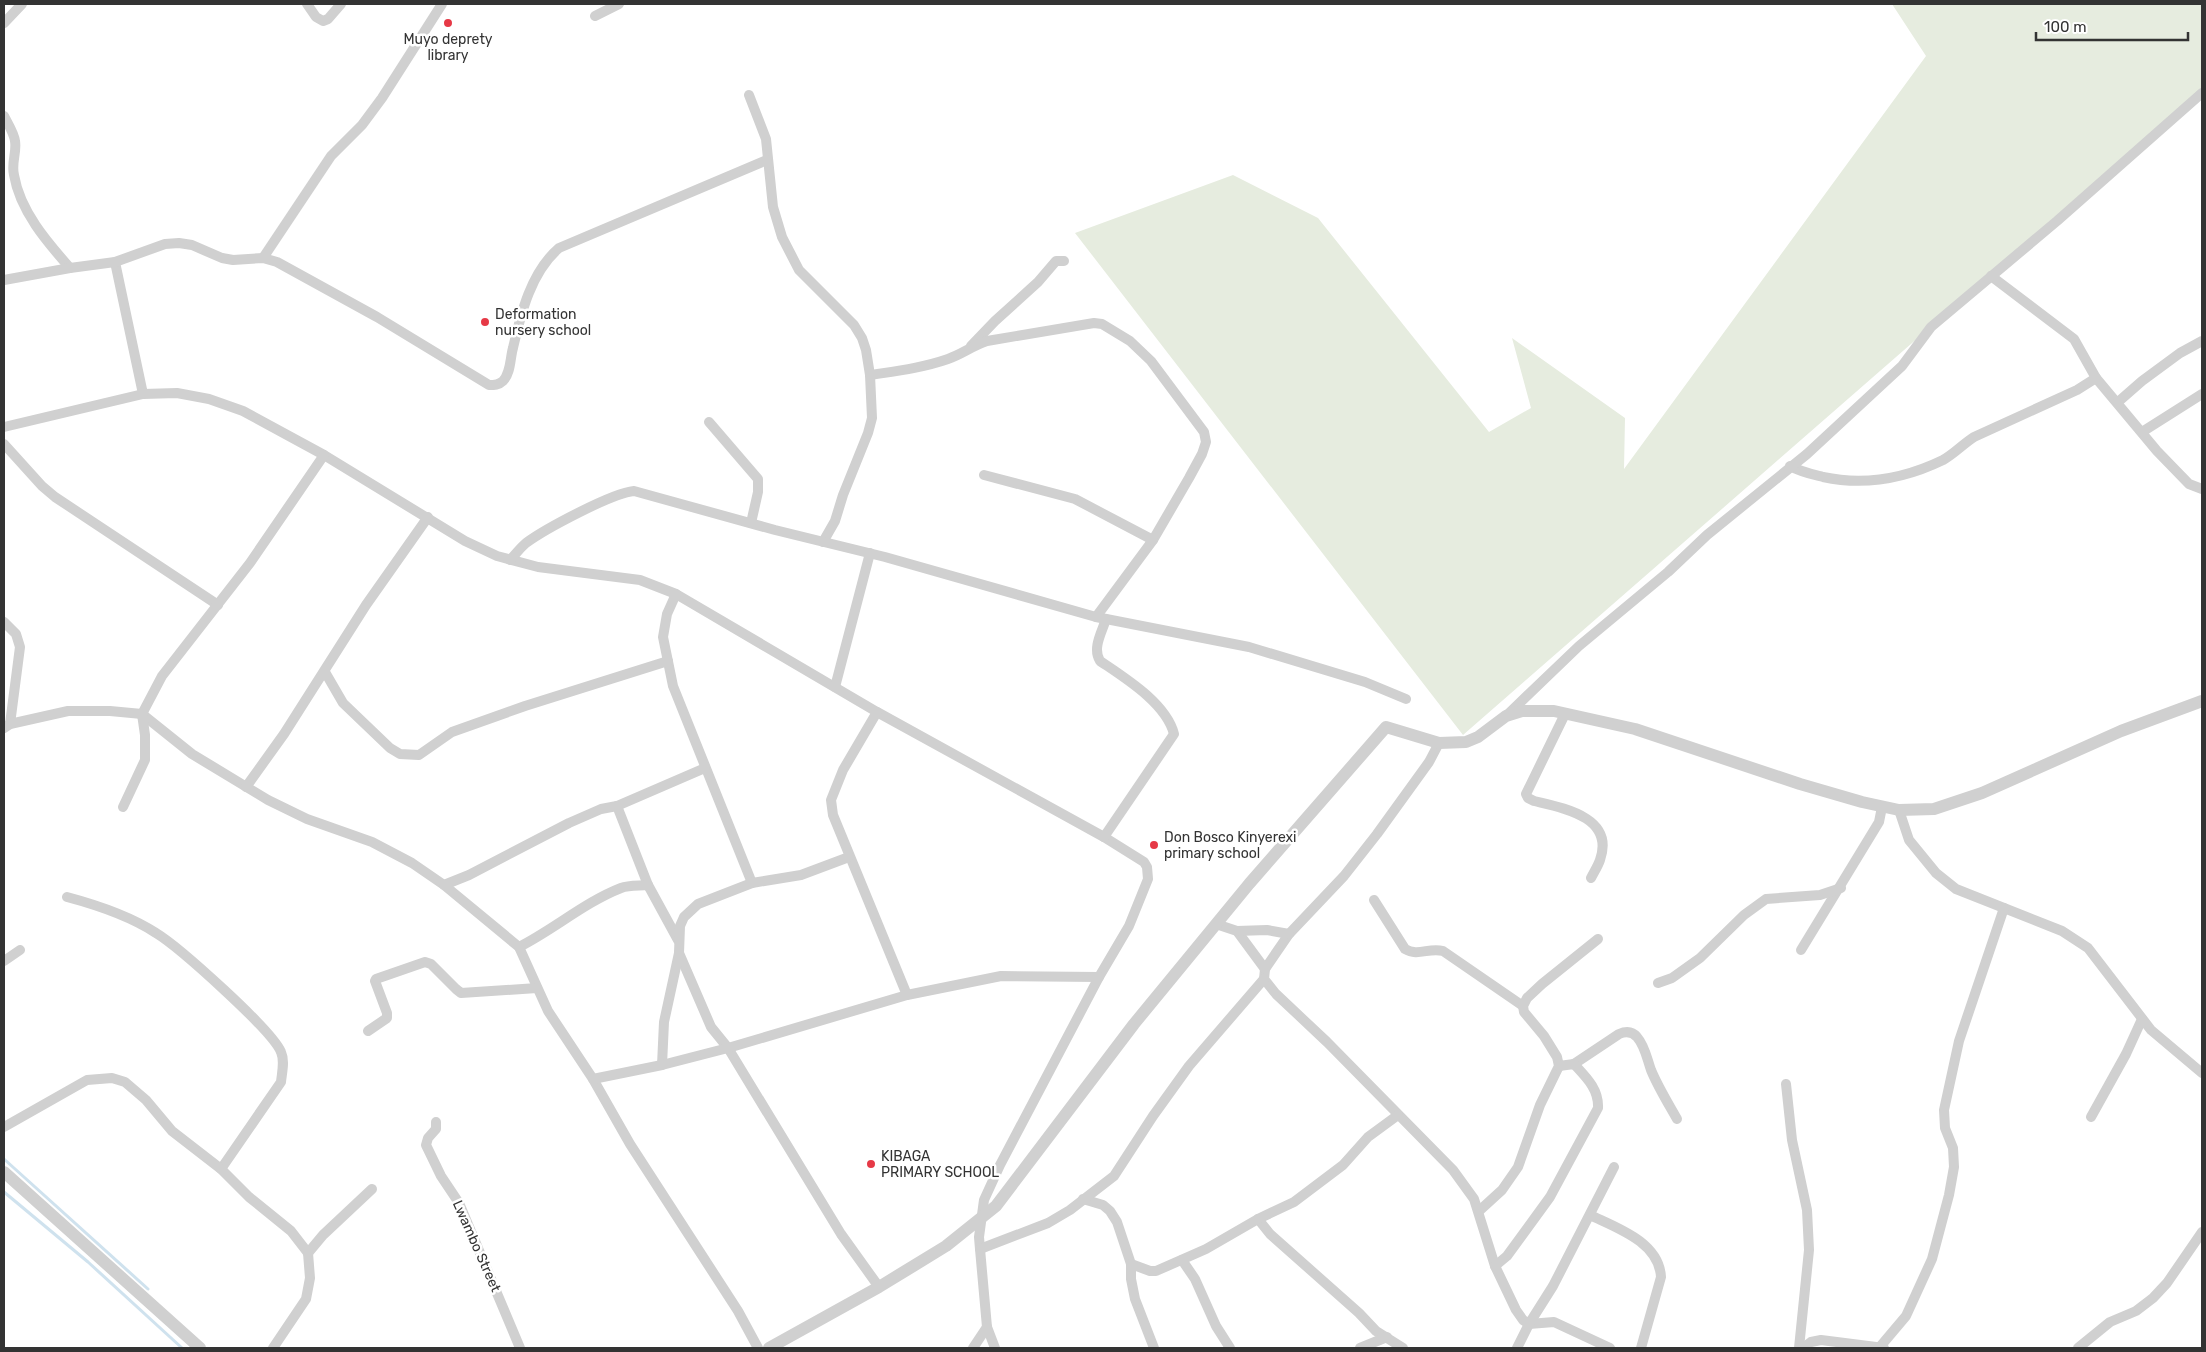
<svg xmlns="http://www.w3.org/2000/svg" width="2206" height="1352" viewBox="0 0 2206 1352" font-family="Rubik,sans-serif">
<rect width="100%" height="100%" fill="#fff"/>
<polygon fill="#e6ecdf" points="1892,4 2202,4 2202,90 1463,735 1075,233 1233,175 1318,218 1489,432 1531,408 1512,338 1625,418 1624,469 1926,56"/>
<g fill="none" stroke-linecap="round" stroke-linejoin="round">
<g stroke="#cfe2ee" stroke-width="3">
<polyline points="4,1159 148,1289"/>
<polyline points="4,1192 88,1262 182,1348"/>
</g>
<g stroke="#d0d0d0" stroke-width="10">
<polyline points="307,4 316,17 323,21 328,19 341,4"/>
<polyline points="595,16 619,4"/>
<polyline points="4,23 22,4"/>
<polyline points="749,95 766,139 773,207 782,237 799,270 854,325 862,338 866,350 870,375 872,418 868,433 843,495 835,521 823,542"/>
<path d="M4,116C8,124 14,133 15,141C17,152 11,163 14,175C20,211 47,242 70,268"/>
<polyline points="263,258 331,156 362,125 382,98 442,4"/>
<polyline points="115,262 143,394"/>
<polyline points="1991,276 2074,339 2096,378 2157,451 2189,484 2202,489"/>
<path d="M4,280L70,268L115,262L165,244L179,243L192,245L222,258L233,260L263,258L277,262L377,317L489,385C494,385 499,385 503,381C511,373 510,358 513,348C521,313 531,272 559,248L767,160"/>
<polyline points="971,346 995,321 1038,282 1056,261 1064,261"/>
<path d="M870,375C896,371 922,368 948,359C962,354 972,346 987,341L1094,323L1102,324L1130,341L1151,361L1204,432L1206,442L1202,454L1189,478L1153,540L1096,617"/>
<polyline points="2118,402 2142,381 2180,353 2202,341"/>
<polyline points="709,422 758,479 758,492 751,523"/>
<polyline points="4,427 143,394 177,393 209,399 243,411 324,455 465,541 497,556 538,567 640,580 676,594 877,712 1104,837 1144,862 1147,867 1148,879 1129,926 1099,977 1000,1165 984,1200 979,1237 980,1249 987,1327 995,1348"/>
<polyline points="2142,432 2202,394"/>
<polyline points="4,444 42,486 55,497 218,605"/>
<path d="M1790,466C1801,472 1811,474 1823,477C1865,486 1904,479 1943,460C1954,454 1963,444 1974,437L2077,390L2096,378"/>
<polyline points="984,475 1075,499 1153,540"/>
<path d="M510,560C515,555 520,548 526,543C545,529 612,493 634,491L775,530L885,557L1096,617L1249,647L1365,682L1406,699"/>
<polyline points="676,594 667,614 663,637 673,686 752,883"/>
<polyline points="4,622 16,634 20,647 10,724"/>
<polyline points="325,672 343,703 390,748 400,754 419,755 452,732 525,706 668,661"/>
<polyline points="835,687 870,553"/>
<polyline points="877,712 843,770 831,800 833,815 907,995"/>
<path d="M1565,714L1526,794L1528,798L1534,801C1563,808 1615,817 1600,860C1598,866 1594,872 1591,878"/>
<polyline points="1507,715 1579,646 1668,572 1707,535 1807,454 1902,366 1931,327 2057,221 2202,93"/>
<polyline points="4,728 10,724 68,711 110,711 142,714 192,754 268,800 307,819 372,842 412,863 444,885 519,947 548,1011 593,1079 630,1144 738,1311 758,1348"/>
<polyline points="1439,743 1429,762 1377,834 1344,876 1289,934 1265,969 1264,979 1276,994 1327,1042 1453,1170 1474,1199 1495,1266 1516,1310 1523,1320 1529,1324 1554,1322 1610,1348"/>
<polyline points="246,787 284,734 366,605 428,517"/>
<polyline points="617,806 648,885 678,940"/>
<polyline points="123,807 145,760 145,735 142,714 162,676 250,563 324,455"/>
<polyline points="1899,810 1909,840 1936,873 1956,889 2062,931 2088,948 2151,1030 2202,1073"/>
<path d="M1104,837L1174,734C1166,703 1125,678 1100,661C1092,648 1102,632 1106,619"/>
<polyline points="849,857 801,875 752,883 698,904 684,917 680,926 679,953 711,1027 728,1048 841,1234 879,1287"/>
<polyline points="444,885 469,875 569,823 601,809 617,806 705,768"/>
<path d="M67,897C97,905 130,916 156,933C179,947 272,1030 281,1052C285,1061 282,1072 281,1082L221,1169"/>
<path d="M1374,900L1405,949C1418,957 1429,947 1443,951L1523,1006"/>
<polyline points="1216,924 1237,931 1265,969"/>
<polyline points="1237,931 1267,930 1289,934"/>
<path d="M519,947C553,930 585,902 621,888C629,885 640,886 648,885"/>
<polyline points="1801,950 1879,822 1882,807"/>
<polyline points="4,961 20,950"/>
<polyline points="1658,983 1672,978 1700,958 1744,915 1766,899 1820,895 1841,888"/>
<polyline points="368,1031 387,1018 387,1013 375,981 376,979 425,962 431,964 456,989 461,993 537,988"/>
<path d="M1574,1064L1619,1034C1626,1031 1632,1031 1637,1037C1645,1046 1647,1059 1651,1070C1658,1087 1668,1103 1677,1119"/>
<polyline points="662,1065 664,1022 679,953"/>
<polyline points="593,1079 662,1065 728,1048 907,995 1001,976 1099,977"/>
<polyline points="1786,1084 1792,1140 1807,1210 1809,1250 1799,1348"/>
<polyline points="2091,1117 2126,1054 2142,1019"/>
<polyline points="436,1122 436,1129 428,1138 426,1145 441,1176 459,1203 520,1348"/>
<polyline points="4,1127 87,1080 112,1078 125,1082 146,1100 172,1131 221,1169 249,1197 291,1231 308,1253 310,1278 306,1299 273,1348"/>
<polyline points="1083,1199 1103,1205 1110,1211 1117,1222 1131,1264 1131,1279 1135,1299 1154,1348"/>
<polyline points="1479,1211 1502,1190 1518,1167 1540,1105 1559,1066 1557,1057 1544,1036 1524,1012 1523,1006 1527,998 1542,984 1598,939"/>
<path d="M1590,1215C1617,1228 1659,1242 1661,1277L1641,1348"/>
<polyline points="1258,1219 1270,1234 1359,1313 1376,1331 1403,1348"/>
<polyline points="980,1249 1048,1223 1070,1210 1114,1176 1153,1116 1189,1066 1264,979"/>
<polyline points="308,1253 323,1235 372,1189"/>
<polyline points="1182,1260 1195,1279 1216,1326 1230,1348"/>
<polyline points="1131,1264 1150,1271 1156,1271 1206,1249 1258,1219 1294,1202 1343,1165 1368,1137 1398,1115"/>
<path d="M1495,1266L1507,1256L1550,1197L1598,1108C1599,1089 1586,1077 1574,1064L1559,1066"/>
<polyline points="973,1348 987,1327"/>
<polyline points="1360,1348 1387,1337"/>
<polyline points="1517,1348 1529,1324 1553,1286 1614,1167"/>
<polyline points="1803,1348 1811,1342 1821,1340 1884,1348"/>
<polyline points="1879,1348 1906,1316 1932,1259 1949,1195 1954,1167 1953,1148 1945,1128 1944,1110 1959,1041 2004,908"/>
<polyline points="2078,1348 2110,1322 2136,1311 2153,1298 2167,1283 2202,1232"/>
</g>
<g stroke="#d0d0d0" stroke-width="12">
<polyline points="4,1172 200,1348"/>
<polyline points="769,1348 879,1287 946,1246 996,1206 1134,1024 1249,884 1386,727 1439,743 1466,742 1478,737 1506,716 1522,711 1554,711 1635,729 1800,784 1862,802 1899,810 1934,809 1982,793 2121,731 2202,701"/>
</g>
</g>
<g fill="#e63946" stroke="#fff" stroke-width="2">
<circle cx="448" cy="23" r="5"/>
<circle cx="485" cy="322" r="5"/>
<circle cx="1154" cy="845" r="5"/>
<circle cx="871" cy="1164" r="5"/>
</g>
<g text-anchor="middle" stroke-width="5" stroke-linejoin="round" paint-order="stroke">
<g font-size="14" fill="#333" stroke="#fff" text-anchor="start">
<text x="448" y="44" text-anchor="middle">Muyo deprety<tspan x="448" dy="16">library</tspan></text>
<text x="495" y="319">Deformation<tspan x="495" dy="16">nursery school</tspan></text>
<text x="1164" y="842">Don Bosco Kinyerexi<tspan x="1164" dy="16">primary school</tspan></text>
<text x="881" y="1161">KIBAGA<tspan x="881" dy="16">PRIMARY SCHOOL</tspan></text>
</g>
<g font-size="14" fill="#333" stroke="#fff">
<text transform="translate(477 1246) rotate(66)" y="5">Lwambo Street</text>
</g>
</g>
<rect width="2206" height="1352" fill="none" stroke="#333333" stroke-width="10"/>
<path d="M2036 32v8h152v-8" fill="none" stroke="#333333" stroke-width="2.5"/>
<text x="2044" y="32" font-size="15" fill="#333333" stroke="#ffffff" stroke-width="4" paint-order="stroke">100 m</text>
</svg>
